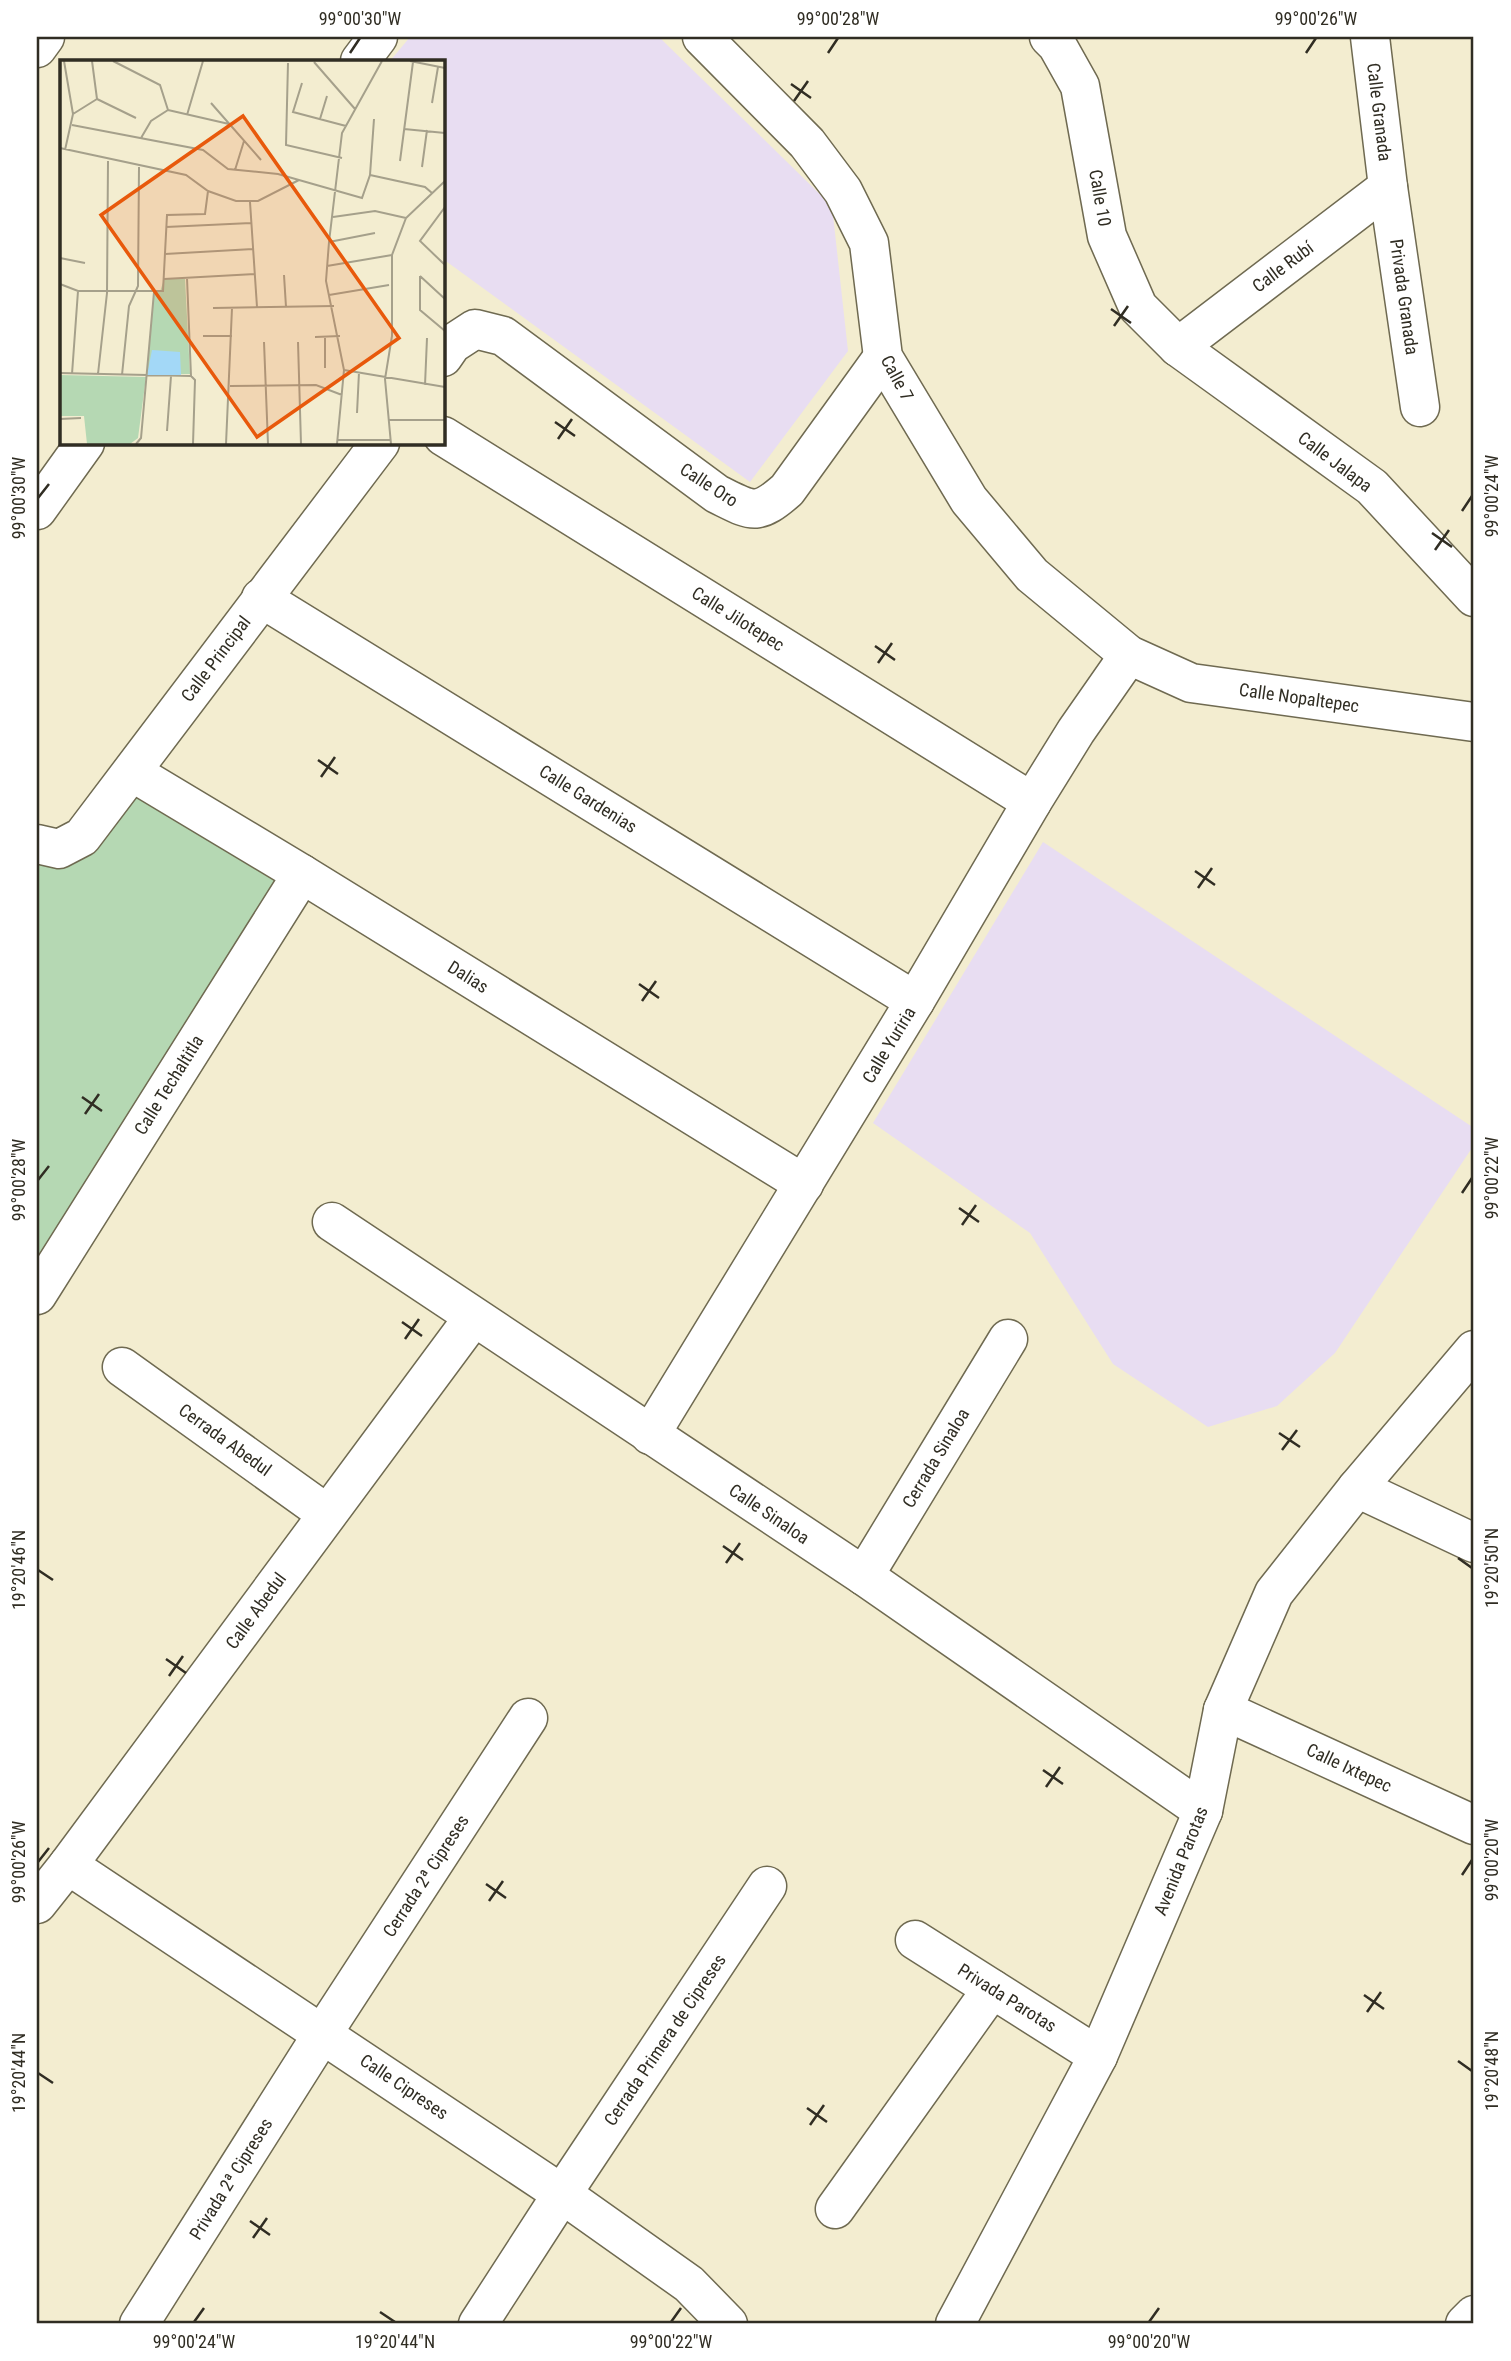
<svg xmlns="http://www.w3.org/2000/svg" width="1511" height="2361" viewBox="0 0 1511 2361" font-family="'Roboto Condensed',sans-serif">
<rect width="100%" height="100%" fill="#f3edd0"/>
<g fill="#e8ddf2">
<polygon points="410,37 659,37 832,206 848,351 750,482 443,259 443,61 390,61"/>
<polygon points="1043,842 1474,1128 1474,1145 1335,1353 1277,1406 1208,1427 1113,1364 1030,1233 873,1123"/>
</g>
<polygon fill="#b5d8b3" points="132,772 283,878 37,1264 37,844 59,849"/>
<g fill="none" stroke-linecap="round" stroke-linejoin="round">
<g stroke="#6f6a51" stroke-width="41">
<g id="minor">
<polyline points="702,37 807,143 843,191 869,243 883,357 969,500 1032,575 1129,655 1191,683 1474,722"/>
<polyline points="1049,37 1057,45 1080,86 1107,236 1138,307 1178,347 1372,487 1474,597"/>
<polyline points="1370,37 1388,187 1420,407"/>
<polyline points="37,48 45,37"/>
<polyline points="360,61 378,37"/>
<polyline points="1178,347 1388,187"/>
<path d="M443,357L452,344L475,329L503,336L717,494C752,511 756,517 787,490L883,357"/>
<polyline points="443,436 1032,802"/>
<polyline points="37,510 85,443"/>
<polyline points="261,598 915,1001"/>
<polyline points="132,772 302,874 804,1184"/>
<polyline points="37,844 59,849 82,837 380,443"/>
<polyline points="332,1222 864,1576 1203,1811"/>
<polyline points="37,1295 302,874"/>
<polyline points="122,1367 327,1514"/>
<polyline points="650,1435 915,1001 1032,802 1076,731 1129,655"/>
<polyline points="1357,1488 1474,1543"/>
<polyline points="864,1576 1008,1339"/>
<polyline points="1223,1710 1474,1825"/>
<polyline points="68,1865 562,2194 689,2284 728,2324"/>
<polyline points="37,1904 68,1865 473,1318"/>
<polyline points="915,1940 1098,2056"/>
<polyline points="835,2209 992,1989"/>
<polyline points="139,2324 323,2033 528,1718"/>
<polyline points="478,2324 562,2194 767,1886"/>
<polyline points="1465,2324 1474,2315"/>
</g>
</g>
<g stroke="#6f6a51" stroke-width="41">
<polyline id="tertiary" points="955,2324 1098,2056 1203,1811 1223,1710 1274,1593 1357,1488 1474,1350"/>
</g>
<use href="#minor" stroke="#fff" stroke-width="38"/>
<use href="#tertiary" stroke="#fff" stroke-width="38"/>
</g>
<path fill="none" stroke="#302d23" stroke-width="2.5" d="M350,53L360,38M828,53L838,38M1306,53L1316,38M791,84L811,98M794,101L808,81M1111,309L1131,323M1114,326L1128,306M555,422L575,436M558,439L572,419M38,498L49,484M1462,511L1472,496M1432,533L1452,547M1435,550L1449,530M875,646L895,660M878,663L892,643M318,760L338,774M321,777L335,757M1195,871L1215,885M1198,888L1212,868M639,984L659,998M642,1001L656,981M82,1097L102,1111M85,1114L99,1094M38,1180L49,1166M1462,1193L1472,1178M959,1208L979,1222M962,1225L976,1205M402,1322L422,1336M405,1339L419,1319M1279,1433L1300,1447M1282,1450L1297,1430M723,1546L743,1560M1458,1558L1472,1568M726,1563L740,1543M38,1570L53,1580M166,1659L186,1673M169,1676L183,1656M1043,1770L1063,1784M1046,1787L1060,1767M38,1862L49,1848M1462,1875L1472,1860M486,1884L506,1898M489,1901L503,1881M1364,1995L1384,2009M1367,2012L1381,1992M1458,2061L1472,2071M38,2073L53,2083M807,2108L827,2122M810,2125L824,2105M250,2221L270,2235M253,2238L267,2218M380,2312L395,2322M194,2322L204,2308M671,2322L681,2308M1149,2322L1159,2308"/>
<g text-anchor="middle" stroke-width="7" stroke-linejoin="round" paint-order="stroke">
<g font-size="18" fill="#302d23" stroke="#fff">
<text transform="translate(1379 112) rotate(83)" y="6">Calle Granada</text>
<text transform="translate(1100 198) rotate(80)" y="6">Calle 10</text>
<text transform="translate(1283 267) rotate(-37)" y="6">Calle Rubí</text>
<text transform="translate(1404 297) rotate(82)" y="6">Privada Granada</text>
<text transform="translate(897 378) rotate(62)" y="6">Calle 7</text>
<text transform="translate(1335 462) rotate(37)" y="6">Calle Jalapa</text>
<text transform="translate(709 485) rotate(33)" y="6">Calle Oro</text>
<text transform="translate(738 619) rotate(32)" y="6">Calle Jilotepec</text>
<text transform="translate(216 659) rotate(-53)" y="6">Calle Principal</text>
<text transform="translate(1299 698) rotate(8)" y="6">Calle Nopaltepec</text>
<text transform="translate(588 799) rotate(32)" y="6">Calle Gardenias</text>
<text transform="translate(468 977) rotate(32)" y="6">Dalias</text>
<text transform="translate(889 1045) rotate(-59)" y="6">Calle Yuriria</text>
<text transform="translate(169 1085) rotate(-58)" y="6">Calle Techaltitla</text>
<text transform="translate(225 1440) rotate(36)" y="6">Cerrada Abedul</text>
<text transform="translate(936 1458) rotate(-59)" y="6">Cerrada Sinaloa</text>
<text transform="translate(769 1514) rotate(34)" y="6">Calle Sinaloa</text>
<text transform="translate(256 1611) rotate(-54)" y="6">Calle Abedul</text>
<text transform="translate(1349 1768) rotate(25)" y="6">Calle Ixtepec</text>
<text transform="translate(1181 1861) rotate(-68)" y="6">Avenida Parotas</text>
<text transform="translate(426 1876) rotate(-57)" y="6">Cerrada 2ª Cipreses</text>
<text transform="translate(1007 1998) rotate(32)" y="6">Privada Parotas</text>
<text transform="translate(665 2040) rotate(-56)" y="6">Cerrada Primera de Cipreses</text>
<text transform="translate(404 2087) rotate(34)" y="6">Calle Cipreses</text>
<text transform="translate(231 2179) rotate(-58)" y="6">Privada 2ª Cipreses</text>
</g>
</g>
<g transform="translate(60 60)">
<rect width="385" height="385" fill="#f3edd0"/>
<path d="M104,219H125L130,314L87,315L94,232H100ZM0,315L86,317L78,378L70,384H27L24,356H0Z" fill="#b5d8b3"/>
<path d="M92,290L120,292L121,315H87Z" fill="#a3d8f7"/>
<path fill="none" stroke="#a5a08b" stroke-width="2" d="M4,1L13,54L5,90M32,1L37,39M53,1L100,25L108,50M350,1L385,8M254,2L295,49M228,3L226,85L282,98M242,23L233,52L286,66M37,39L76,58M151,43L201,100M372,43L378,7M108,50L169,64M13,54L37,39M127,55L143,1M260,59L267,36M12,65L143,90L168,109L218,114L302,138L310,115L314,59M344,69L385,73M81,78L91,61L108,50M0,88L126,115L148,131L176,141H198L239,120M340,101L353,2M362,107L367,70M175,110L184,81M310,115L365,127L372,133M190,142L197,247M385,147L360,181L385,205M273,157L315,151L346,158M106,167L191,163M269,182L315,173M105,194L193,189M0,198L25,203M267,206L332,195M224,215L226,247M360,216V250L385,271M360,216L385,239M127,218L131,316L135,320L133,384M104,219L195,214M0,224L18,231H103L107,155L145,154L148,131M269,235L329,225M153,248L274,246M143,276H172M255,277L280,276M204,282L208,384M238,282L241,384M265,308V277M284,310L385,327M0,313L131,316M12,314L18,231M38,314L47,233L48,101M62,315L69,246L78,226L79,107M365,325L367,278M170,326L256,325L282,335M297,353L299,312M0,359L21,358M329,360H385M107,371L111,316M277,380H331M76,384L81,378L94,232M166,384L172,248M277,384L284,310L266,221L269,182L282,73L322,1M331,384L325,319L332,276V195L346,158L385,121"/>
<path fill="#e8590c" fill-opacity="0.15" stroke="#e8590c" stroke-width="3.5" d="M183,56L339,278L197,377L41,155Z"/>
<rect width="385" height="385" fill="none" stroke="#302d23" stroke-width="3.5"/>
</g>
<rect width="1511" height="2361" fill="none" stroke="#ffffff" stroke-width="77"/>
<rect x="38" y="38" width="1434" height="2284" fill="none" stroke="#302d23" stroke-width="2.5"/>
<g font-size="18" text-anchor="middle" fill="#302d23">
<text x="360" y="25">99°00'30"W</text>
<text x="838" y="25">99°00'28"W</text>
<text x="1316" y="25">99°00'26"W</text>
<text transform="translate(1492 496) rotate(-90)" y="6">99°00'24"W</text>
<text transform="translate(19 498) rotate(-90)" y="6">99°00'30"W</text>
<text transform="translate(1492 1178) rotate(-90)" y="6">99°00'22"W</text>
<text transform="translate(19 1180) rotate(-90)" y="6">99°00'28"W</text>
<text transform="translate(1492 1568) rotate(-90)" y="6">19°20'50"N</text>
<text transform="translate(19 1570) rotate(-90)" y="6">19°20'46"N</text>
<text transform="translate(1492 1860) rotate(-90)" y="6">99°00'20"W</text>
<text transform="translate(19 1862) rotate(-90)" y="6">99°00'26"W</text>
<text transform="translate(1492 2071) rotate(-90)" y="6">19°20'48"N</text>
<text transform="translate(19 2073) rotate(-90)" y="6">19°20'44"N</text>
<text x="194" y="2348">99°00'24"W</text>
<text x="395" y="2348">19°20'44"N</text>
<text x="671" y="2348">99°00'22"W</text>
<text x="1149" y="2348">99°00'20"W</text>
</g>
</svg>
